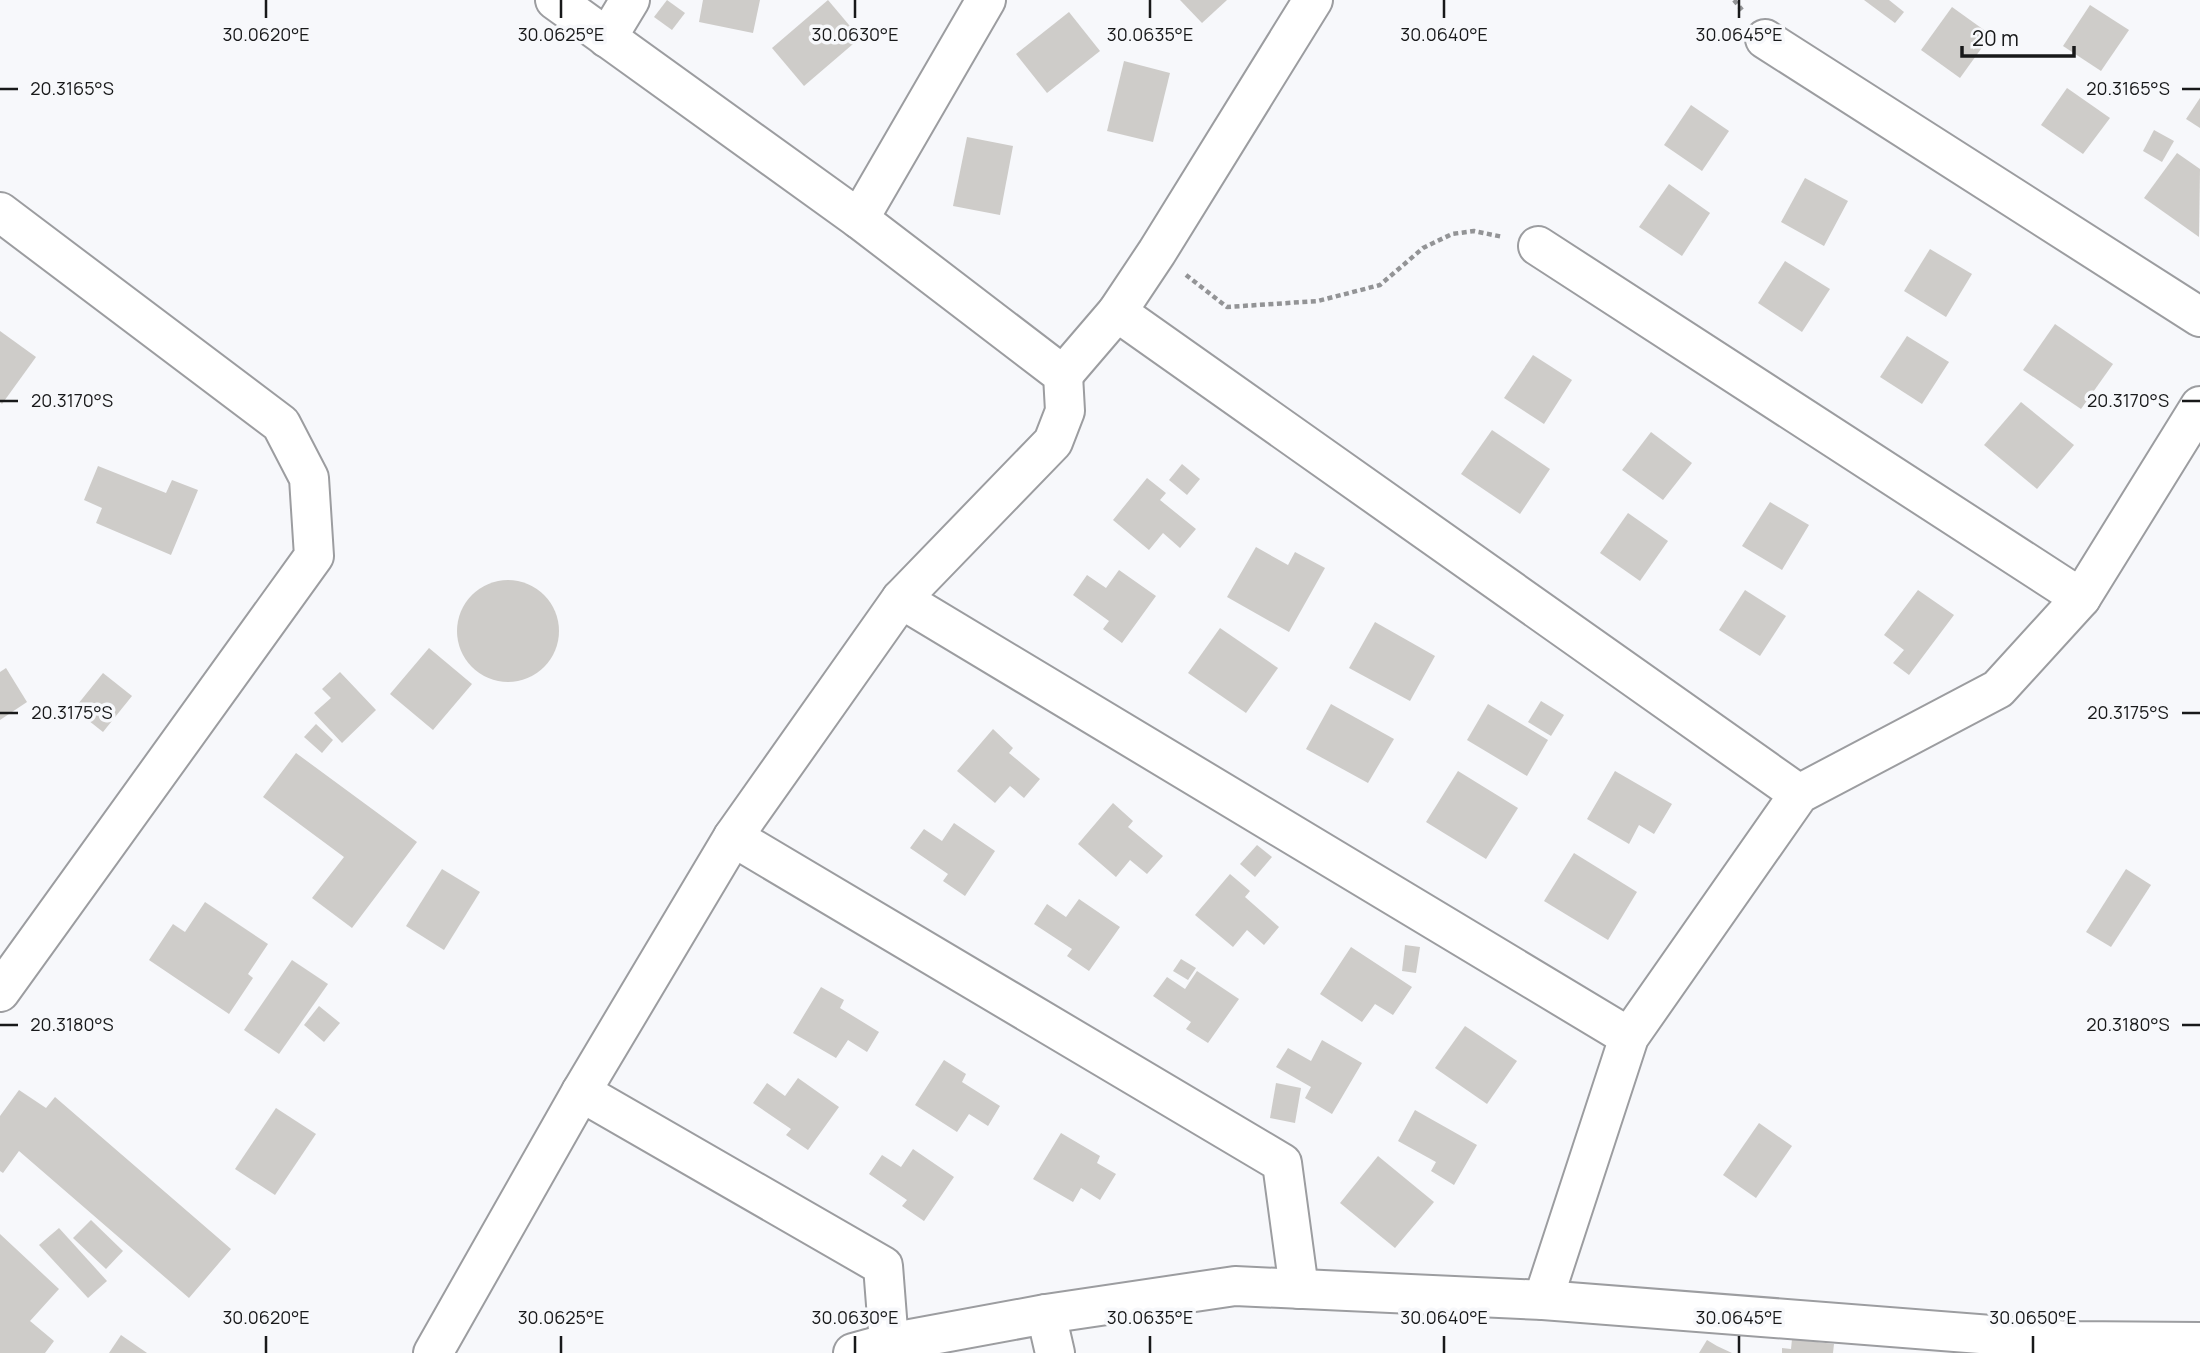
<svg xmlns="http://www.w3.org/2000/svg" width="2200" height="1353" viewBox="0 0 2200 1353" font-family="Manrope,sans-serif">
<rect width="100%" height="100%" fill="#f7f8fb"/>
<g fill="#ceccc9">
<polygon points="667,0 685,13 672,30 654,17"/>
<polygon points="703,0 760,0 753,33 699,22"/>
<polygon points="828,0 860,38 804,86 772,48"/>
<polygon points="1180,0 1227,0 1202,23"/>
<polygon points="1864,0 1889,0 1904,12 1895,23"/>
<polygon points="2090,5 2129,30 2101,71 2063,46"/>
<polygon points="1952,7 1991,35 1960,78 1921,50"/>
<polygon points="1069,12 1100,51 1047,93 1016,54"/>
<polygon points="1124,61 1170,73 1153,142 1107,131"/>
<polygon points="2067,88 2110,118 2083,154 2041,125"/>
<polygon points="2200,98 2200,128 2186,119"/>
<polygon points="1691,105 1729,131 1702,171 1664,145"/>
<polygon points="2154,130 2174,141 2162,162 2143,151"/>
<polygon points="967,137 1013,146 1000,215 953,206"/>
<polygon points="2177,153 2200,169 2199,237 2144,198"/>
<polygon points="1805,178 1848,201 1824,246 1781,222"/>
<polygon points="1669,184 1710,213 1682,256 1639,227"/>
<polygon points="1930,249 1972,274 1946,317 1904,291"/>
<polygon points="1785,261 1830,289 1802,332 1758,303"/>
<polygon points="2055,324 2113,364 2081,409 2023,370"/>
<polygon points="0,331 36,357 2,404 0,402"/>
<polygon points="1907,336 1949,362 1922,404 1880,377"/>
<polygon points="1533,355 1572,380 1544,424 1504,398"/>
<polygon points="2021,402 2074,445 2037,489 1984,445"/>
<polygon points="1492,430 1550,469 1520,514 1461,474"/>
<polygon points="1651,432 1692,463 1663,500 1622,470"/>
<polygon points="1182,464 1200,479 1187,495 1169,480"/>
<polygon points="98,466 166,493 172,480 198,490 171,555 96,523 102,508 84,500"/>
<polygon points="1147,478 1166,493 1160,500 1196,529 1180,548 1163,533 1149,550 1113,520"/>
<polygon points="1770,502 1809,525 1782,570 1742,546"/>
<polygon points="1628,513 1668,541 1640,581 1600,553"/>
<polygon points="1256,547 1288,565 1295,552 1325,568 1289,632 1227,597"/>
<polygon points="1119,570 1156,596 1122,643 1103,629 1109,621 1073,595 1087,575 1106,588"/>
<circle cx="508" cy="631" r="51"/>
<polygon points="1745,590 1786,616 1760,656 1719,630"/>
<polygon points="1918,590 1954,615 1909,675 1893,663 1904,650 1884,635"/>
<polygon points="1375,622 1435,656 1410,701 1349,668"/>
<polygon points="1220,628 1278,668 1246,713 1188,673"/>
<polygon points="429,648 472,684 433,730 390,694"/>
<polygon points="6,668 27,702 0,720 0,672"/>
<polygon points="340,672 376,710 342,743 314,713 331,698 322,689"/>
<polygon points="103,673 132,696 103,732 74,709"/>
<polygon points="1541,701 1564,715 1551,736 1528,722"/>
<polygon points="1331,704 1394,739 1368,783 1306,749"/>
<polygon points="1488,704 1548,740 1527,776 1467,740"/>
<polygon points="316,724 333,740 322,753 304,737"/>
<polygon points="993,729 1013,748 1009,753 1040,779 1024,798 1010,786 995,803 957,771"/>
<polygon points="296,753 417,842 352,928 312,898 344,857 263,797"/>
<polygon points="1458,771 1518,808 1486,859 1426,822"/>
<polygon points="1615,771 1672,804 1654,834 1639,825 1629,844 1587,819"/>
<polygon points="1113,803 1133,821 1128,827 1163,856 1147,874 1130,860 1116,877 1078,844"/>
<polygon points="954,823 995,851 965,896 943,881 948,874 910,848 924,829 942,841"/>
<polygon points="1257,845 1272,857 1255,877 1240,864"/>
<polygon points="1574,853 1637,892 1608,940 1544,901"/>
<polygon points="442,869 480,892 444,950 406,926"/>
<polygon points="2126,869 2151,885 2111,947 2086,932"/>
<polygon points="1230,874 1250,891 1245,897 1279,927 1264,945 1247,930 1233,947 1195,915"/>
<polygon points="1079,899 1120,927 1089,971 1067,956 1072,949 1034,924 1047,904 1066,917"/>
<polygon points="205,902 268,944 248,974 253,978 229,1014 149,960 173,924 185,932"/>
<polygon points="1405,945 1420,947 1416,973 1402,971"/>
<polygon points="1351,947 1412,987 1393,1015 1375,1004 1362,1022 1320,994"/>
<polygon points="1181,959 1196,968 1188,980 1173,971"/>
<polygon points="292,960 328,984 279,1054 244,1030"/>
<polygon points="1197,971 1239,999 1208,1043 1186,1029 1191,1022 1153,996 1167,977 1185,989"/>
<polygon points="821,987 844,1000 840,1008 879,1032 867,1052 848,1040 836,1058 793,1033"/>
<polygon points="319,1006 340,1023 324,1042 304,1025"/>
<polygon points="1465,1026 1517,1061 1487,1104 1435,1068"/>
<polygon points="1322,1040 1362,1063 1332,1114 1305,1098 1311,1087 1276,1067 1288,1048 1311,1061"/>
<polygon points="944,1060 966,1074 962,1082 1000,1106 988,1126 969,1114 957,1132 915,1105"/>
<polygon points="798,1078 839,1107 808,1150 786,1135 791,1129 753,1103 767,1083 785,1096"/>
<polygon points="1276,1083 1301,1088 1295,1123 1270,1118"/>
<polygon points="19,1090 46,1108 55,1097 231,1249 189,1298 19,1151 3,1173 0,1171 0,1116"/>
<polygon points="276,1108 316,1134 275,1195 235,1169"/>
<polygon points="1415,1110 1477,1145 1454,1185 1431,1171 1436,1162 1398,1141"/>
<polygon points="1759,1123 1792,1146 1756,1198 1723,1175"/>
<polygon points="1061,1133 1100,1156 1097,1163 1116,1174 1100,1200 1081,1188 1073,1202 1033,1179"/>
<polygon points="913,1149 954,1177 924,1221 902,1206 907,1200 869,1174 882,1155 901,1167"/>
<polygon points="1378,1156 1434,1202 1395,1248 1340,1203"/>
<polygon points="91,1220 123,1251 106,1269 73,1238"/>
<polygon points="59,1228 107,1281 88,1298 39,1245"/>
<polygon points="0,1234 59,1289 30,1321 54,1341 45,1353 0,1353"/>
<polygon points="121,1335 147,1353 109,1353"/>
<polygon points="1792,1339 1834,1344 1833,1353 1782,1353 1782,1348 1791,1349"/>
<polygon points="1707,1340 1717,1346 1732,1353 1699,1353"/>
</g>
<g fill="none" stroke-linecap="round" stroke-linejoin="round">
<g stroke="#9c9da0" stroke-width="42">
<g id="street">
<polyline points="607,38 630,0"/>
<polyline points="1765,39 2200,317"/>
<polyline points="0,212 281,424 309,478 314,556 0,992"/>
<polyline points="859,219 986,0"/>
<polyline points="1538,246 2081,598"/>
<polyline points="1117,312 1799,794"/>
<polyline points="1063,375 1117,312 1157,252 1313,0"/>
<polyline points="901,599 1629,1037"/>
<polyline points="733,837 1282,1163 1299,1289"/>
<polyline points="581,1092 883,1266 889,1343"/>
<polyline points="1543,1300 1629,1037 1799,794 1998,689 2081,598 2200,406"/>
<polyline points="1046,1314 1055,1353"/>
<polyline points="433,1353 581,1092 733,837 901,599 1053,442 1065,411 1063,375 859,219 555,0"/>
<polyline points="853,1353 889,1343 1046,1314 1235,1286 1543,1300 2070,1341 2200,1342"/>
</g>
</g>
<g stroke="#939496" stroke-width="4.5" stroke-dasharray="5 3.5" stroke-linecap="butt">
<polyline points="1734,0 1742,10"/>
<polyline points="1186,275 1227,307 1318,301 1380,285 1423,248 1452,234 1474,231 1503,237"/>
</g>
<use href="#street" stroke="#fff" stroke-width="38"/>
</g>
<path fill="none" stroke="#18191a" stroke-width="2.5" d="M266,0V18M561,0V18M855,0V18M1150,0V18M1444,0V18M1739,0V18M0,89H18M2182,89H2200M0,401H18M2182,401H2200M0,713H18M2182,713H2200M0,1025H18M2182,1025H2200M266,1336V1353M561,1336V1353M855,1336V1353M1150,1336V1353M1444,1336V1353M1739,1336V1353M2033,1336V1353"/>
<g font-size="18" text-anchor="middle" fill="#18191a" stroke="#f7f8fb" stroke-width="7" stroke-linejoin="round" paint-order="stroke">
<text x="266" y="41">30.0620°E</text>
<text x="561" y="41">30.0625°E</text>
<text x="855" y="41">30.0630°E</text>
<text x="1150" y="41">30.0635°E</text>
<text x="1444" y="41">30.0640°E</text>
<text x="1739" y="41">30.0645°E</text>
<text x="72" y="95">20.3165°S</text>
<text x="2128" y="95">20.3165°S</text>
<text x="72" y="407">20.3170°S</text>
<text x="2128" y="407">20.3170°S</text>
<text x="72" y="719">20.3175°S</text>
<text x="2128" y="719">20.3175°S</text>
<text x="72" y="1031">20.3180°S</text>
<text x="2128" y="1031">20.3180°S</text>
<text x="266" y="1324">30.0620°E</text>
<text x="561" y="1324">30.0625°E</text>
<text x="855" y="1324">30.0630°E</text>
<text x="1150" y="1324">30.0635°E</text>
<text x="1444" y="1324">30.0640°E</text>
<text x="1739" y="1324">30.0645°E</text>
<text x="2033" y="1324">30.0650°E</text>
</g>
<path d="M1962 46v10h112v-10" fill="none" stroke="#18191a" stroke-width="3.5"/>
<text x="1972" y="46" font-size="21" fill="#18191a" stroke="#f7f8fb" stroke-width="5" paint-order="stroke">20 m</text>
</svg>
